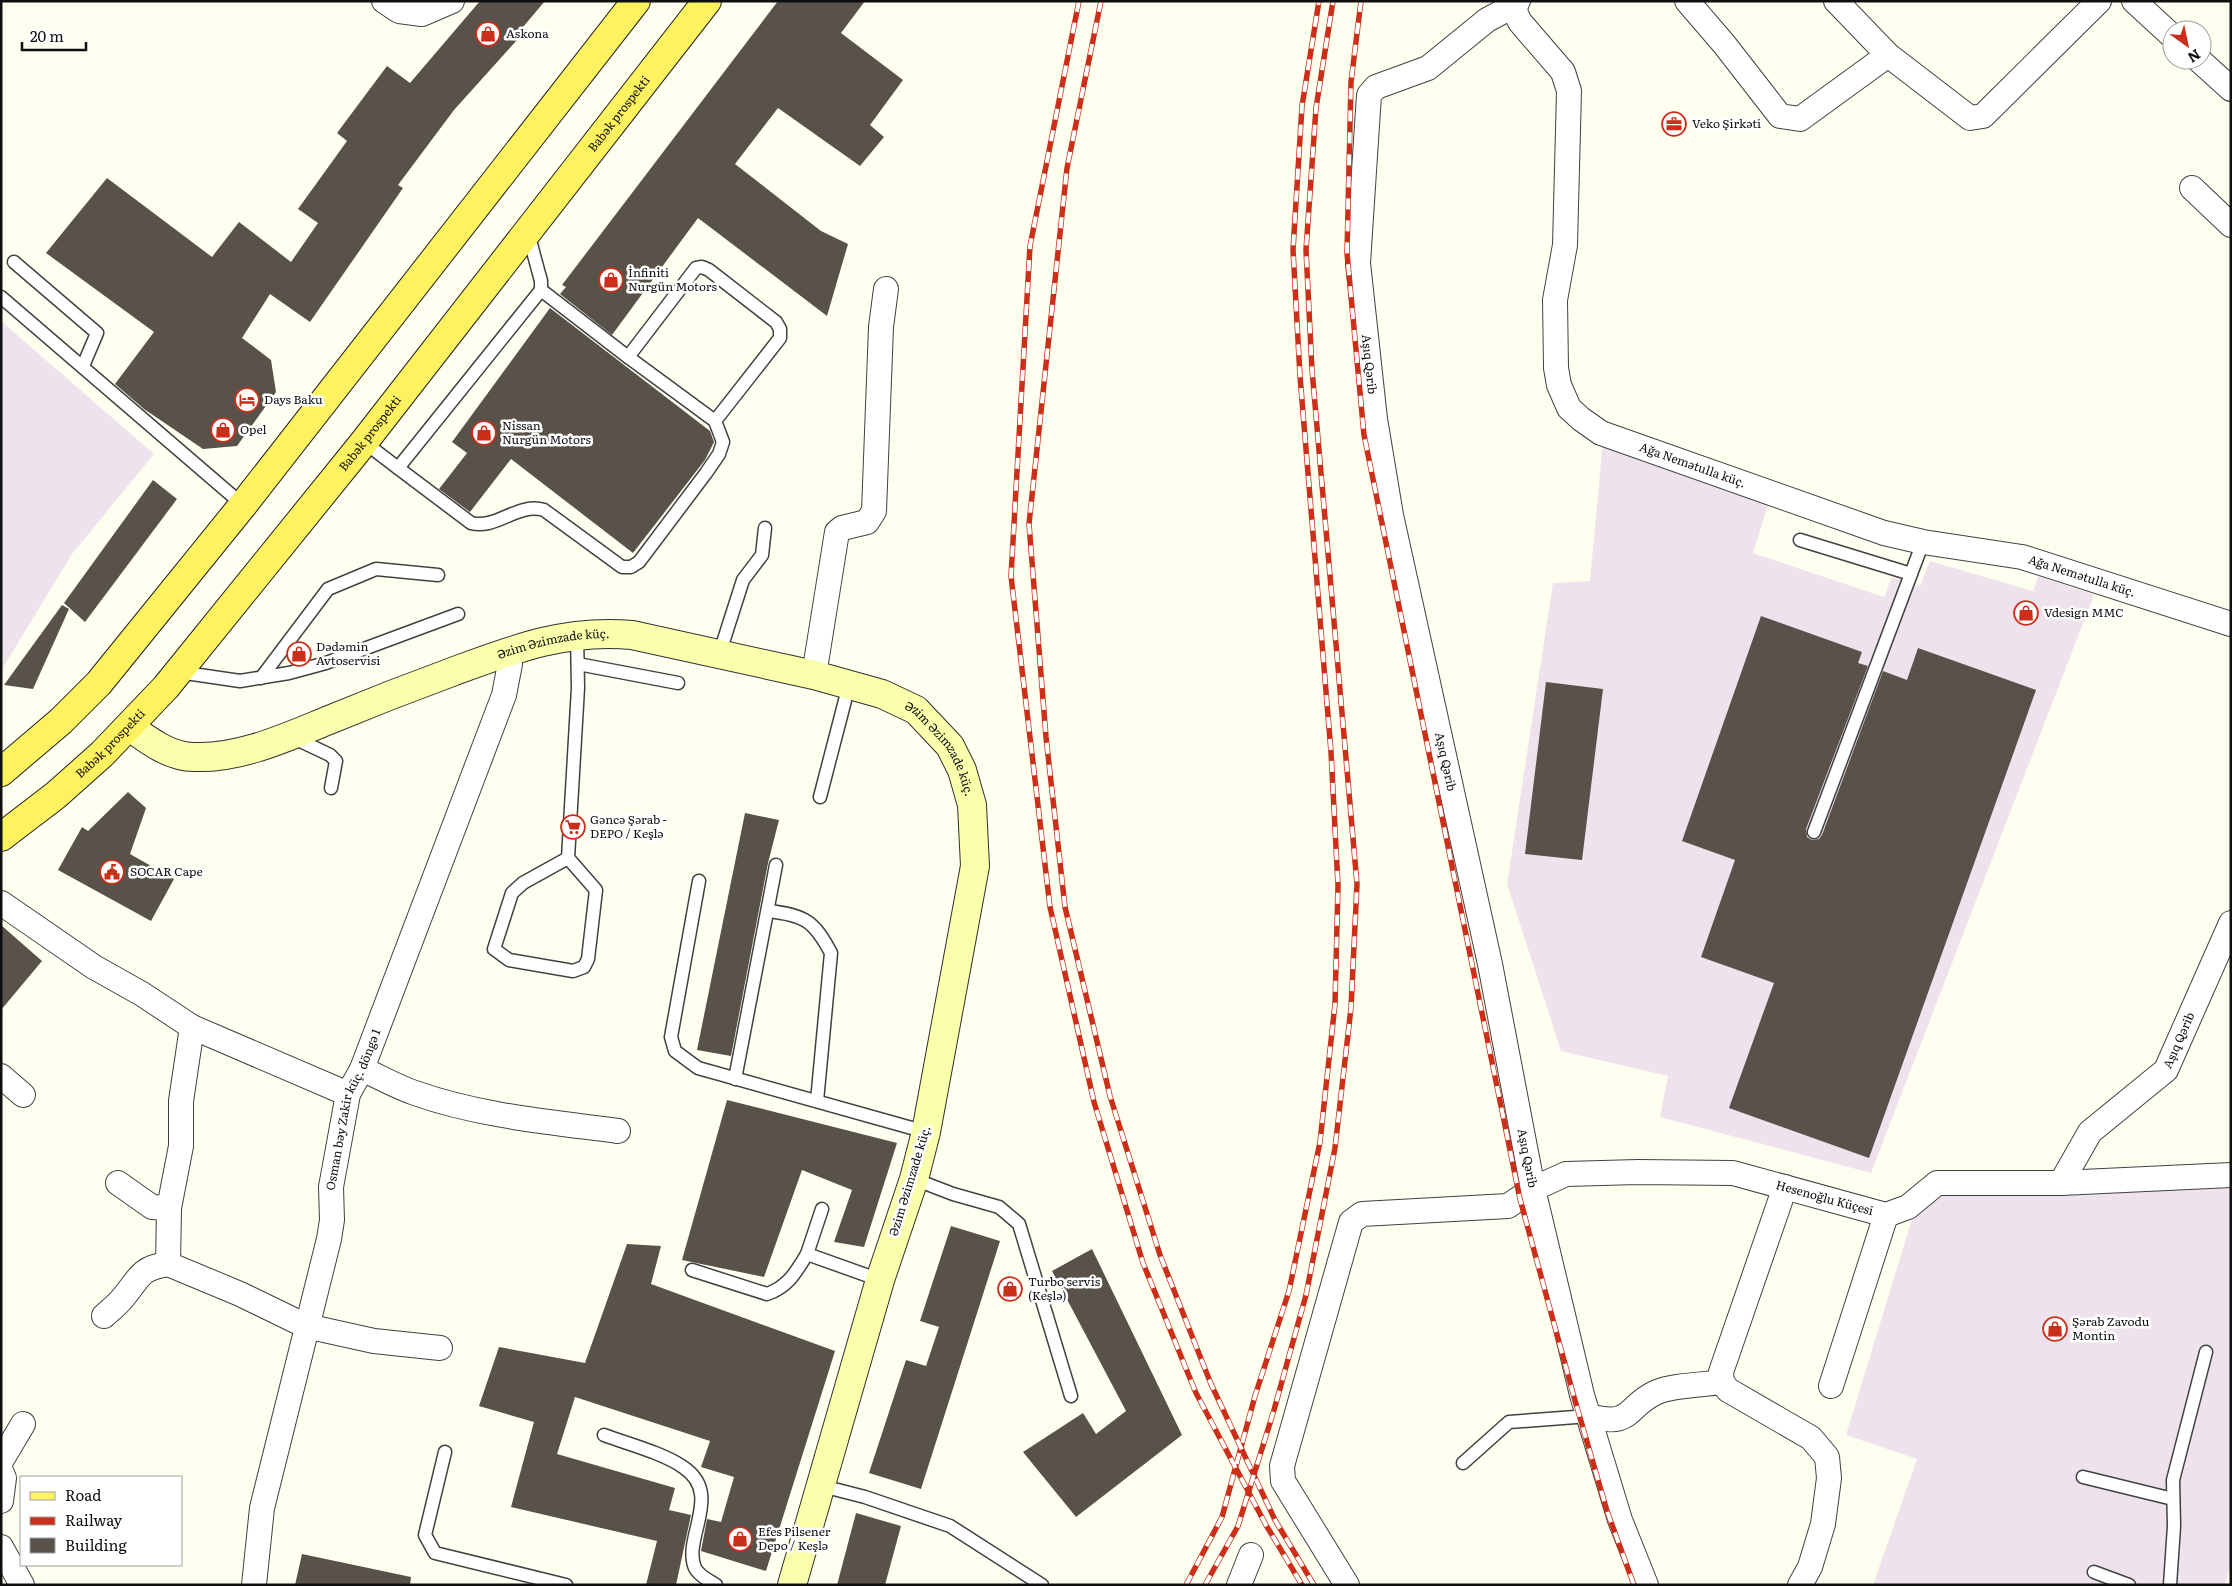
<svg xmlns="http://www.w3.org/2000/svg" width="2232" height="1586" viewBox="0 0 2232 1586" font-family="Literata,serif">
<rect width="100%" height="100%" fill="#fffff0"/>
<g fill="#eee2ed">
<polygon points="1,321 154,454 72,554 1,671"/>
<polygon points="1603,441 1770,499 1753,553 1884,597 1892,577 1920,586 1930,561 2033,591 2038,576 2094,595 1871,1173 1660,1117 1668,1076 1561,1051 1507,884 1553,583 1590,581"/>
<polygon points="2231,1184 2231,1565 2224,1585 1873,1585 1917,1459 1846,1435 1911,1222 1943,1195"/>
</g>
<g fill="#58524a">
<polygon points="480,1 545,1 523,27 526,30 454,110 398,185 403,188 310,322 270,294 242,338 271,360 276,392 237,446 203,449 144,409 115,384 154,332 46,253 107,178 212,257 239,222 291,262 318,223 298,209 347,141 337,133 387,66 410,83"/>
<polygon points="778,1 865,1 841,33 903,80 870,125 884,137 860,166 778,108 735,164 821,231 848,244 827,316 698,218 612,335 560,294 566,287 562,285"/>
<polygon points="550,308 710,431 714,442 705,460 633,553 511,459 470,512 439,489 467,453 452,442"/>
<polygon points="153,480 177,499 85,622 64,603"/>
<polygon points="62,605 69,609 33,689 4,685"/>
<polygon points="1761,616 1862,652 1858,663 1868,666 1806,829 1807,837 1812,840 1819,839 1822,835 1883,671 1907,680 1918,648 2036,690 1869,1158 1729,1108 1774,983 1701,957 1735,860 1682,841"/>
<polygon points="1546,682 1603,689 1582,860 1525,854"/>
<polygon points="128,792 146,808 130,854 174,879 151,921 58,870 82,827 88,831"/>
<polygon points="745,813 779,820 768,863 731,1056 697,1050"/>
<polygon points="1,925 42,961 1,1010"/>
<polygon points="727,1100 897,1143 864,1247 834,1242 852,1190 802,1170 764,1277 682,1260"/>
<polygon points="951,1226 1000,1241 921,1489 869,1473 906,1360 926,1366 939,1327 920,1321"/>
<polygon points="627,1244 661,1246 651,1284 835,1351 766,1571 701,1551 707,1519 721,1522 734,1477 701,1467 710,1441 575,1397 557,1454 675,1488 669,1510 691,1515 676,1585 646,1585 657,1541 511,1507 534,1422 479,1406 499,1347 585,1363"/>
<polygon points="1092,1249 1182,1435 1076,1517 1023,1452 1083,1413 1096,1434 1126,1411 1052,1271"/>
<polygon points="856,1513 901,1526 885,1585 837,1585"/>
<polygon points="302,1554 411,1577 410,1585 295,1585"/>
</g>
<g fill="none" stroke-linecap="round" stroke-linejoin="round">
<g stroke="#414141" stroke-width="15">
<g id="lane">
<polyline points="14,262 97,333 83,366"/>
<polyline points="541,290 628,357"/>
<polyline points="1,297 243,505"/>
<polyline points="364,442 398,468 541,290 541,281 528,233"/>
<path d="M398,468L471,523C496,530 518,502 544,510L622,567H631L639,562L706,473L719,454L723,442L715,421L628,357L696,268L702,267L709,270L776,322L780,329V338L715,421"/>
<polyline points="1800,540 1911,574"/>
<polyline points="719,655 743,580 762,555 765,528"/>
<polyline points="578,664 678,683"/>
<polyline points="179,672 240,681 289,673 326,663 458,614"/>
<polyline points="261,678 328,589 376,569 438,575"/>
<polyline points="292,737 330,755 336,761 331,788"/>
<polyline points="820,797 849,685"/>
<polyline points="1814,832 1923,542"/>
<polyline points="568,858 523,883 512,893 494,949 509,960 573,971 584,967 588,959 596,890 568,858 578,688 577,634"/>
<polyline points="699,881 671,1037 675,1051 698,1068 926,1132"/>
<path d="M768,911C805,915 814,921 831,953L817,1101"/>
<polyline points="735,1079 776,865"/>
<polyline points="914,1179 953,1194 999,1207 1019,1224 1071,1396"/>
<polyline points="822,1209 807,1254 880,1280"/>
<path d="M692,1270L767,1294C788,1287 796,1272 807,1254"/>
<path d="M604,1435C628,1444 663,1453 683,1467C724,1494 682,1538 695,1568C699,1576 710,1581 716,1585"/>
<polyline points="445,1452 425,1535 435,1553 566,1585"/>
<polyline points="1463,1463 1509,1422 1589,1416"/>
<polyline points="2083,1477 2173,1499"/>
<polyline points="822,1486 865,1497 950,1526 1042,1585"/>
<polyline points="2094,1572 2129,1585"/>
<polyline points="2170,1585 2174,1526 2173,1480 2206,1352"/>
</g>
</g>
<g stroke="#414141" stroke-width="26">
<g id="street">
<polyline points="384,1 399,11 422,14 452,1"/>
<path id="s1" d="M1518,1L1515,5L1487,20L1428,68L1376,87L1369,95L1358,263L1375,419L1391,515L1490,964L1533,1189L1582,1395L1620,1520L1646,1585"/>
<polyline points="1687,1 1724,44 1780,116 1800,119 1888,55"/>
<polyline points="1836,1 1888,55 1970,118 1983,116 2099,1"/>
<polyline points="2134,1 2172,36"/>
<path id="s2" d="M1515,5L1516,14L1520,22L1563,72L1569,91L1565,245L1555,300L1556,368L1559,385L1569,408L1581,419L1601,433L1884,533L1923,542L2022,557L2231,624"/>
<polyline points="2199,60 2231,89"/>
<polyline points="2192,188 2231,225"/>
<polyline points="814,675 837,532 842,528 867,522 874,511 881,327 886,289"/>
<polyline points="1,903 94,967 142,994 192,1027 348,1094"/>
<polyline points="192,1027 181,1101 181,1146 169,1208 168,1264 240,1294 306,1326 374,1341 440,1348"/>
<path d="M362,1069C380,1077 397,1087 415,1093C480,1116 550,1122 618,1131"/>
<polyline points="1,1076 23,1095"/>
<polyline points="118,1183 152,1207 169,1208"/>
<path id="s3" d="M2061,1183L2090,1132L2166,1070L2231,923"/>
<polyline points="1785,1187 1721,1372 1722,1382 1728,1390 1811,1438 1827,1457 1829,1478 1823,1524 1810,1567 1800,1585"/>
<path d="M104,1316C109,1311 116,1306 121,1300C139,1280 138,1268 168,1264"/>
<polyline points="1831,1386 1886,1215"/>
<path d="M1589,1416C1634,1428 1625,1406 1657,1392C1674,1385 1703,1385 1722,1382"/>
<polyline points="1,1461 23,1424"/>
<polyline points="1,1471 4,1478 1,1501"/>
<polyline points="1,1547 22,1585"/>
<path id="s4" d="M254,1585L262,1508L329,1239L332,1220L331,1187L348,1094L362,1069L504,695L510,664L507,651"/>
<polyline points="1239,1585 1251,1555"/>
<path id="s5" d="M1347,1585L1283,1481L1282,1466L1351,1222L1362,1214L1508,1206L1533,1189L1566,1174L1638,1172L1733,1173L1886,1215L1908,1207L1937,1183H2061L2231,1175"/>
</g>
</g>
<g stroke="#303030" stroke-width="30">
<g id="secondary">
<path id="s6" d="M130,727C149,741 170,757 194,757C240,759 287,737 329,720C370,703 411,687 452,672C514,649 565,629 632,635L814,675L882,694L916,710L950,746L962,770L972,805L975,866L926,1132L914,1179L880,1280L792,1585"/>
</g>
</g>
<g stroke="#1f1f1f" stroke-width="30">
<g id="primary">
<polyline points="1,772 61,721 99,683 243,505 636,1"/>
<path id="s7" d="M1,837L56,795L102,754L166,687L364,442L707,1"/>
</g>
</g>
<use href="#lane" stroke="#fff" stroke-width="12"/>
<use href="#street" stroke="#fff" stroke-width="24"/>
<use href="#secondary" stroke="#faffab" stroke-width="28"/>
<use href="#primary" stroke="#fff260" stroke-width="28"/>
<g stroke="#cb2f1a" stroke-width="5.5">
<g id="rail">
<polyline points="1079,1 1030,246 1011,576 1050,907 1094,1102 1143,1263 1196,1393 1266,1525 1302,1585"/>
<polyline points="1101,1 1067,168 1029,524 1046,737 1065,907 1110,1096 1160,1255 1211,1384 1275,1520 1314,1585"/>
<polyline points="1361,1 1351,82 1347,253 1364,435 1520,1199 1574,1397 1607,1511 1634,1585"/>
<polyline points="1186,1585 1222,1517 1255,1396 1289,1291 1320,1142 1335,1004 1338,885 1331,752 1300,376 1293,250 1302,106 1319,1"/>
<polyline points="1205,1585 1238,1526 1274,1410 1306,1295 1335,1148 1351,1008 1357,884 1312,370 1306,250 1316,108 1333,1"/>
</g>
</g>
<use href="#rail" stroke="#fff" stroke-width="4" stroke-dasharray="11" stroke-linecap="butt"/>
</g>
<defs>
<g id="shop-ring" transform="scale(1.25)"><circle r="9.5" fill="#fff" stroke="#cb2f1a" stroke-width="1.5"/><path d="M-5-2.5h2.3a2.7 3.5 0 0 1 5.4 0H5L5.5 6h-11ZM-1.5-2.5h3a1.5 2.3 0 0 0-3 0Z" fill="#cb2f1a"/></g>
<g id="office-ring" transform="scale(1.25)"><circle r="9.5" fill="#fff" stroke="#cb2f1a" stroke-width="1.5"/><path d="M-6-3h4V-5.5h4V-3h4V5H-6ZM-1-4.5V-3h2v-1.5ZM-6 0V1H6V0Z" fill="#cb2f1a"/></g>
<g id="hotel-ring" transform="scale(1.25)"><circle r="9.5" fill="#fff" stroke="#cb2f1a" stroke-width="1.5"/><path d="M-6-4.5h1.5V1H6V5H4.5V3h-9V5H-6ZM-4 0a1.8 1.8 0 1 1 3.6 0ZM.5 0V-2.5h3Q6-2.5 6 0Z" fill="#cb2f1a"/></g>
<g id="supermarket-ring" transform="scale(1.25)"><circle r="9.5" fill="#fff" stroke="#cb2f1a" stroke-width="1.5"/><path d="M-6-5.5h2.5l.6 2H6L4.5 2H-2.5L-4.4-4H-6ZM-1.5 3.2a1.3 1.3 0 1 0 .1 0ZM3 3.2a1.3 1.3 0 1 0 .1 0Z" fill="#cb2f1a"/></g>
<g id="civic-ring" transform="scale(1.25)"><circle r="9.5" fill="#fff" stroke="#cb2f1a" stroke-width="1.5"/><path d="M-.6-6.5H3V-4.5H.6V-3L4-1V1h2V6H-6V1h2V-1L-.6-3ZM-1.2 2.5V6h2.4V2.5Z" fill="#cb2f1a"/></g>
</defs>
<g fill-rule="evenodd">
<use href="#shop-ring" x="488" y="34"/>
<use href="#office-ring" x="1674" y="124"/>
<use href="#shop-ring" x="611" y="280"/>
<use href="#hotel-ring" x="247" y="400"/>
<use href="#shop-ring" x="223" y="430"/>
<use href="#shop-ring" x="484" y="433"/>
<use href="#shop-ring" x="2026" y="613"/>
<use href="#shop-ring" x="299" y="654"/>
<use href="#supermarket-ring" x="573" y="827"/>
<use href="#civic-ring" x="112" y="872"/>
<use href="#shop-ring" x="1010" y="1289"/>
<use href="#shop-ring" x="2055" y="1329"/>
<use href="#shop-ring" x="740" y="1539"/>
</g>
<g text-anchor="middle" stroke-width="5" stroke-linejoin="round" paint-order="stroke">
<g font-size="12" fill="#0e0e0e" stroke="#fff" text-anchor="start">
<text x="506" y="38">Askona</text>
<text x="1692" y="128">Veko Şirkəti</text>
<text x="628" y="277">İnfiniti<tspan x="628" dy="14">Nurgün Motors</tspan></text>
<text x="264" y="404">Days Baku</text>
<text x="502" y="430">Nissan<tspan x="502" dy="14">Nurgün Motors</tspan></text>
<text x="240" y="434">Opel</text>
<text x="2044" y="617">Vdesign MMC</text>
<text x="316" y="651">Dədəmin<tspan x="316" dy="14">Avtoservisi</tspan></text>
<text x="590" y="824">Gəncə Şərab -<tspan x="590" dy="14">DEPO / Keşlə</tspan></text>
<text x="130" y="876">SOCAR Cape</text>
<text x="1028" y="1286">Turbo servis<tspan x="1028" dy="14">(Keşlə)</tspan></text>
<text x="2072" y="1326">Şərab Zavodu<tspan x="2072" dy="14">Montin</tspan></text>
<text x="758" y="1536">Efes Pilsener<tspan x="758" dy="14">Depo / Keşlə</tspan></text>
</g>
<g font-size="12" fill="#0e0e0e" stroke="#fff">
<text dy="4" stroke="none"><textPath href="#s7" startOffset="954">Babək prospekti</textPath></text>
<text dy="4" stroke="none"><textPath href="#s1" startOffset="449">Aşıq Qərib</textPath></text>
<text dy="4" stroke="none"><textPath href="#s7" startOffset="549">Babək prospekti</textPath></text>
<text dy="4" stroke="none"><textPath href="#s2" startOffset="562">Ağa Nemətulla küç.</textPath></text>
<text dy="4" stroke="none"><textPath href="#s2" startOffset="968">Ağa Nemətulla küç.</textPath></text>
<text dy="4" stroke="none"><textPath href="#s6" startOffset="451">Əzim Əzimzade küç.</textPath></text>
<text dy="4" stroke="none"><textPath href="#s7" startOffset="144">Babək prospekti</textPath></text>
<text dy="4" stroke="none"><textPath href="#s6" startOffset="871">Əzim Əzimzade küç.</textPath></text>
<text dy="4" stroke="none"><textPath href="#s1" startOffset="854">Aşıq Qərib</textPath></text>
<text dy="4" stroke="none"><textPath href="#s3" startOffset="189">Aşıq Qərib</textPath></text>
<text dy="4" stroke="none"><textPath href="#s4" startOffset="488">Osman bəy Zakir küç. döngə 1</textPath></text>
<text dy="4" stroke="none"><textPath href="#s1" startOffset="1259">Aşıq Qərib</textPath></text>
<text transform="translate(910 1181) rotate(-73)" y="4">Əzim Əzimzade küç.</text>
<text dy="4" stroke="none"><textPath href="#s5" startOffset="879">Hesenoğlu Küçesi</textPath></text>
</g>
</g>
<rect width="2232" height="1586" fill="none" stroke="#0e0e0e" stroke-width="5"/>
<rect x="20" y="1476" width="162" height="90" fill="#ffffff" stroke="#9f9f9f"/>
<rect x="30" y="1492" width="25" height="8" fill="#fff260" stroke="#9f9f9f"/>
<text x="65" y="1501" font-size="15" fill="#0e0e0e">Road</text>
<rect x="30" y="1517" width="25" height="8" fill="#cb2f1a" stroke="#9f9f9f"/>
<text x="65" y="1526" font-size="15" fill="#0e0e0e">Railway</text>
<rect x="30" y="1538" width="25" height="15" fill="#58524a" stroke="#9f9f9f"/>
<text x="65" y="1551" font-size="15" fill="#0e0e0e">Building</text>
<g transform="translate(2187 45) rotate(147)"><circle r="24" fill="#ffffff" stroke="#9f9f9f"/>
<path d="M0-4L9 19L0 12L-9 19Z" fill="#cb2f1a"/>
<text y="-8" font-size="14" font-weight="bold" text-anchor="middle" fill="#0e0e0e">N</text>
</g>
<path d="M22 42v8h64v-8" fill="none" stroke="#0e0e0e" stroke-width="2.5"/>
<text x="30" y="42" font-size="15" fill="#0e0e0e" stroke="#ffffff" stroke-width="4" paint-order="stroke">20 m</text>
</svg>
